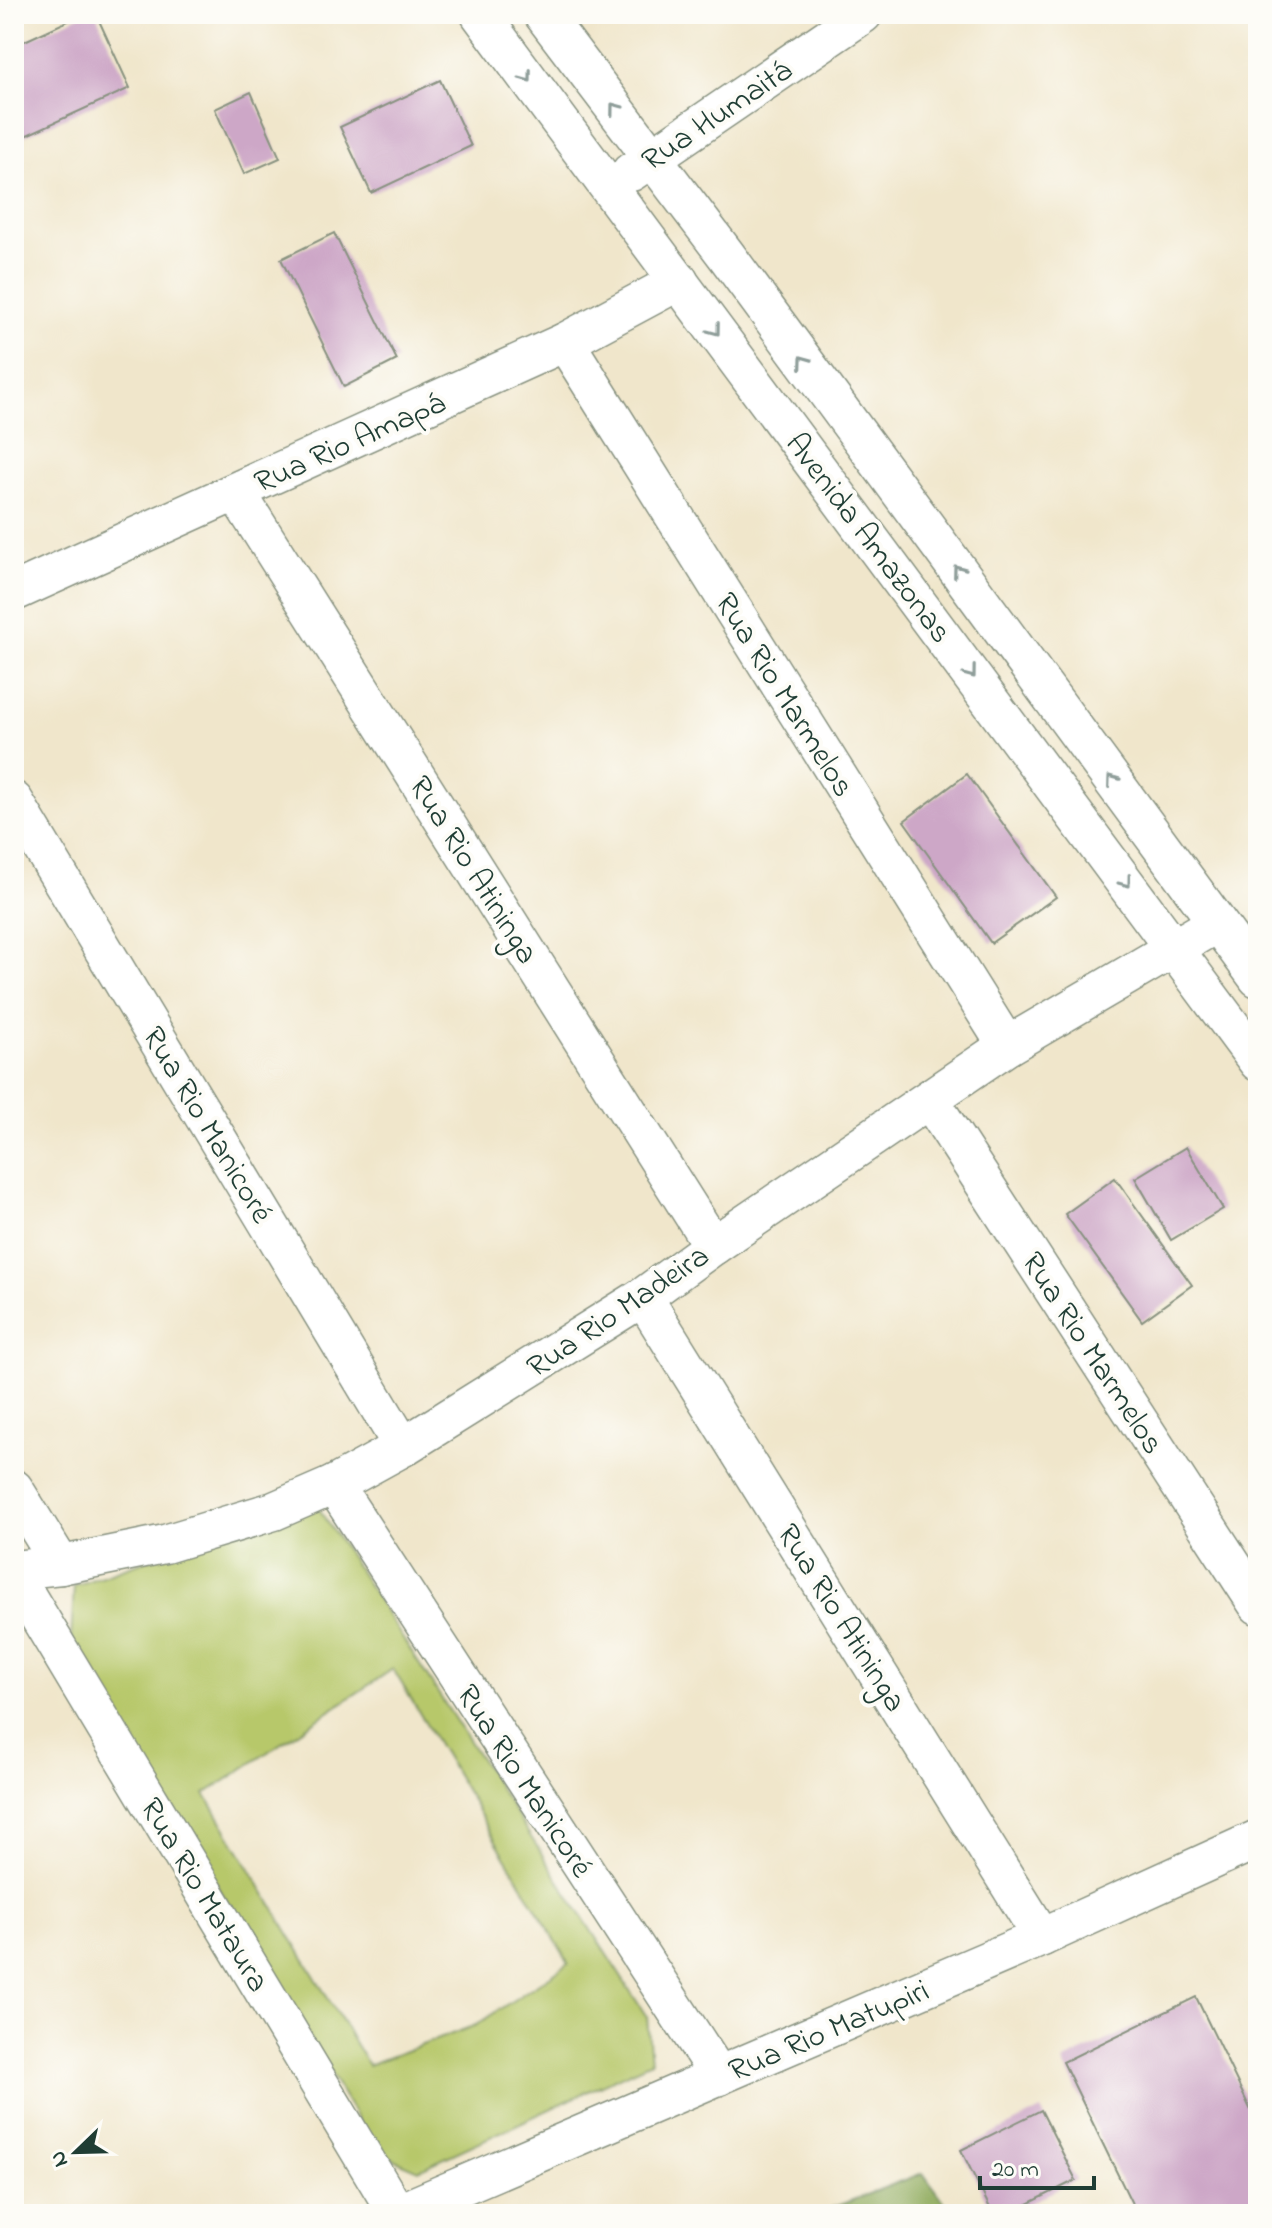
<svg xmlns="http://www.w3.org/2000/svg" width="1272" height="2228" viewBox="0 0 1272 2228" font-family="'Indie Flower',sans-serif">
<rect width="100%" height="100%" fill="#fdfcf7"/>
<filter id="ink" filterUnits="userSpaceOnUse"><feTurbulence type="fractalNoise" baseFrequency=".0125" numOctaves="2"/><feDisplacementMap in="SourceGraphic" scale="16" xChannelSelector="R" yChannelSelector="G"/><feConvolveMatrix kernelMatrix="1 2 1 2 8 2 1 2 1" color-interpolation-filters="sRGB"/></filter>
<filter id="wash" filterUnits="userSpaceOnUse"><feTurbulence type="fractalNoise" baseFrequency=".006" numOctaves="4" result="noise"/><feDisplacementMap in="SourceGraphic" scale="32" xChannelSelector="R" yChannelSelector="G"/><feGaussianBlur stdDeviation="1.8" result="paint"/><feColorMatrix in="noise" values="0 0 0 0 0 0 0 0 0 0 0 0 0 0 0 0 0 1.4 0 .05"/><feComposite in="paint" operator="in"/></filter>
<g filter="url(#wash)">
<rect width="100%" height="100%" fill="#f0e6cb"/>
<path fill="#b7c86b" stroke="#6b8250" stroke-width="2" fill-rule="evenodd" d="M314,1501L647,2017L651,2062L419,2170L377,2152L71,1641L74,1586ZM393,1669L569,1963L476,2025L368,2065L205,1794Z"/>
<polygon fill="#91ac5f" stroke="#58744a" stroke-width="2" points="923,2173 952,2214 816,2214"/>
<g id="blocks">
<g fill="#cda7c7">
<polygon points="83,14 96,14 130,88 14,141 14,46"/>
<polygon points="440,80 471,146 371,193 340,127"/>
<polygon points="251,92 280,158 244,174 215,109"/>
<polygon points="334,233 397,360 344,387 281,259"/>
<polygon points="967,774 1056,897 991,943 904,821"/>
<polygon points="1186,1147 1223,1209 1171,1240 1135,1178"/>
<polygon points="1115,1178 1192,1285 1142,1321 1065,1214"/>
<polygon points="1196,1997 1258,2125 1258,2201 1231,2214 1137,2214 1063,2062"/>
<polygon points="1041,2110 1076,2180 1008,2214 993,2214 961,2150"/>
</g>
</g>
</g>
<g filter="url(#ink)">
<use href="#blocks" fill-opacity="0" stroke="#889280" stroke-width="2"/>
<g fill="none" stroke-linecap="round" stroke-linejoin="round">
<g stroke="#889280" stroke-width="41">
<g id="minor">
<polyline points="480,14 1258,1062"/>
<polyline points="543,14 726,255 1258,978"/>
<polyline points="631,172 863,14"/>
<polyline points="565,342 1007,1046"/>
<polyline points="236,492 713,1246"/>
<polyline points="14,592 565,342 679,281"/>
<polyline points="14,801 403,1447"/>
<polyline points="930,1100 1258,1605"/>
<polyline points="643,1297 1042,1937"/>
<polyline points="334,1485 719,2076"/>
<polyline points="14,1489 61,1565"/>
<polyline points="14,1570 61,1565 165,1544 274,1511 334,1485 403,1447 643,1297 713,1246 1007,1046 1217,923"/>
<polyline points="14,1575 397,2213"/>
<polyline points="396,2214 1042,1937 1258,1839"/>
</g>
</g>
<use href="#minor" stroke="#fff" stroke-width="38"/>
</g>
<defs><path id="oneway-chevron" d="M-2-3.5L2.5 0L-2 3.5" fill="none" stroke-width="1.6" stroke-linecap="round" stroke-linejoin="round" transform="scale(2)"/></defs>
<g stroke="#8f9e9a">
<use href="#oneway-chevron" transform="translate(527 77) rotate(53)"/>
<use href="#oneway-chevron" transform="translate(615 108) rotate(-127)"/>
<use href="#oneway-chevron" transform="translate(715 330) rotate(53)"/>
<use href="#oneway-chevron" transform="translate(804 361) rotate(-126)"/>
<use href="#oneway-chevron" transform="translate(958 570) rotate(-126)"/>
<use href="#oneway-chevron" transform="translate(971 673) rotate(53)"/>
<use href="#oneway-chevron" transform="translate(1112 780) rotate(-126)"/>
<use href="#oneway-chevron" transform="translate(1126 882) rotate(53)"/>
</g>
</g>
<g text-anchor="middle" stroke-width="8" stroke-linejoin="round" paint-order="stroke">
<g font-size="32" fill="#1f3d34" stroke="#fdfcf7">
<text transform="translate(716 114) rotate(-34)" y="11">Rua Humaitá</text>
<text transform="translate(349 441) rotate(-24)" y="11">Rua Rio Amapá</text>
<text transform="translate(870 537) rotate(53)" y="11">Avenida Amazonas</text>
<text transform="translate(786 694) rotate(58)" y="11">Rua Rio Marmelos</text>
<text transform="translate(475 869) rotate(58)" y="11">Rua Rio Atininga</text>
<text transform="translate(209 1124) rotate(59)" y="11">Rua Rio Manicoré</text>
<text transform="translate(617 1310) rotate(-34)" y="11">Rua Rio Madeira</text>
<text transform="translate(1094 1352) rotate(57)" y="11">Rua Rio Marmelos</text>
<text transform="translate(843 1617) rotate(58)" y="11">Rua Rio Atininga</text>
<text transform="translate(526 1780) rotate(57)" y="11">Rua Rio Manicoré</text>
<text transform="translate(206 1894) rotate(59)" y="11">Rua Rio Mataura</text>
<text transform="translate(828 2029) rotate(-23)" y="11">Rua Rio Matupiri</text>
</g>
</g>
<rect width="1272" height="2228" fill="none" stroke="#fdfcf7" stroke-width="48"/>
<g transform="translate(76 2152) rotate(247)" stroke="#fdfcf7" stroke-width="6" paint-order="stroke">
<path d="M0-6L14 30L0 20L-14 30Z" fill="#1f3d34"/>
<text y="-12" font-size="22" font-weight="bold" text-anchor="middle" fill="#1f3d34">N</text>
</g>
<path d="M980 2176v12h114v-12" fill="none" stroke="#1f3d34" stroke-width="4"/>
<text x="992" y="2176" font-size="24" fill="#1f3d34" stroke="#fdfcf7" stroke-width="6" paint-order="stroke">20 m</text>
</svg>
